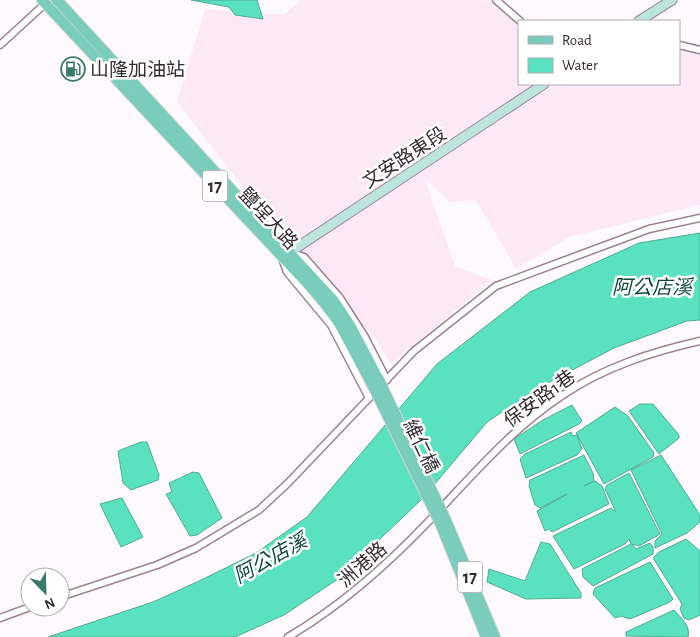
<svg xmlns="http://www.w3.org/2000/svg" width="700" height="637" viewBox="0 0 700 637" font-family="'Alegreya Sans','Noto Sans TC',sans-serif">
<rect width="100%" height="100%" fill="#fef9fc"/>
<polygon fill="#fde9f5" points="301,0 488,0 511,19 519,29 519,84 679,84 679,49 700,55 700,205 569,237 516,269 476,200 450,202 424,177 455,266 492,280 391,364 376,340 239,182 177,102 205,9 284,15"/>
<g fill="#5ae1c0" stroke="#4fab95">
<polygon points="191,0 257,0 263,19 235,15 229,7"/>
<polygon points="700,233 700,320 687,321 614,348 538,388 487,422 423,498 338,579 284,615 235,637 48,637 153,602 199,581 256,553 307,517 437,364 530,292 639,243"/>
<polygon points="640,404 653,404 679,435 679,438 659,454 629,411"/>
<polygon points="572,405 582,421 579,424 520,454 514,439 543,420"/>
<polygon points="615,407 628,416 654,453 653,457 604,484 576,433"/>
<polygon points="571,432 572,436 577,435 582,449 577,455 526,478 520,459 525,454"/>
<polygon points="141,442 147,442 159,475 158,480 131,490 123,483 118,451"/>
<polygon points="584,455 593,473 594,481 584,486 595,481 602,486 609,504 552,532 549,529 545,531 537,511 567,494 540,508 535,505 529,486 530,480"/>
<polygon points="661,455 700,515 700,522 687,533 655,548 655,541 662,534 631,470"/>
<polygon points="193,472 199,473 222,518 197,535 190,536 166,494 172,492 169,483"/>
<polygon points="629,473 660,534 639,546 632,544 636,549 650,543 653,547 653,554 593,586 583,577 582,569 631,544 629,539 625,544 574,569 553,536 611,508 616,512 605,489 607,485"/>
<polygon points="122,498 143,537 121,547 100,504"/>
<polygon points="686,539 700,551 700,615 689,620 684,618 680,609 682,604 653,558 659,552"/>
<polygon points="541,542 550,544 581,593 581,598 526,599 487,582 489,569 525,581"/>
<polygon points="650,562 673,599 670,602 630,619 621,616 615,618 593,594 595,588"/>
<path d="M674,610C681,618 691,626 688,637L626,636V632Z"/>
</g>
<g fill="none" stroke-linecap="round" stroke-linejoin="round">
<g stroke="#9a8391" stroke-width="9">
<g id="street">
<polyline points="496,0 520,21"/>
<polyline points="0,45 47,2"/>
<polyline points="679,45 700,50"/>
<polyline points="290,252 304,257 340,298 365,337 387,380"/>
<polyline points="283,261 287,272 331,325 369,398"/>
<polyline points="60,597 157,565 196,548 259,510 288,483 414,351 496,286 649,229 700,218"/>
<polyline points="0,618 30,607"/>
<path d="M288,637C341,606 386,566 428,522C471,477 511,429 563,395C604,367 652,352 700,341"/>
</g>
</g>
<g stroke="#9a8391" stroke-width="11">
<g id="secondary">
<polyline points="639,21 672,0"/>
<polyline points="284,256 544,84"/>
</g>
</g>
<g stroke="#d7d5d6" stroke-width="12">
<g id="primary">
<polyline points="42,0 319,296 339,323 372,384"/>
<polyline points="57,0 334,301 350,325 378,378"/>
<polyline points="445,518 495,637"/>
<polyline points="440,523 486,637"/>
</g>
</g>
<use href="#street" stroke="#fff" stroke-width="6"/>
<use href="#secondary" stroke="#bce6dd" stroke-width="9"/>
<use href="#primary" stroke="#7acdbc" stroke-width="10"/>
<g stroke="#d7d5d6" stroke-width="12" stroke-linecap="butt">
<g id="primary-bridge">
<polyline points="378,378 445,518"/>
<polyline points="372,384 440,523"/>
</g>
</g>
<use href="#primary-bridge" stroke="#7acdbc" stroke-width="10"/>
</g>
<defs>
<g id="fuel-ring" transform="scale(1.25)"><circle r="9.5" fill="#fff" stroke="#3a7a69" stroke-width="1.5"/><path d="M-5.5-6h7V0h2V4h1.3V-2.5L3-4.5l.8-.8L6-3V5H2.5V1h-1V6h-7ZM-4.2-4.7v3.2H.2V-4.7Z" fill="#3a7a69"/></g>
</defs>
<g fill-rule="evenodd">
<use href="#fuel-ring" x="73" y="69"/>
</g>
<g text-anchor="middle" stroke-width="5" stroke-linejoin="round" paint-order="stroke">
<g fill="#fff" stroke="#726b70" stroke-width="1">
<rect x="202.5" y="170.5" width="25" height="31" rx="4"/>
<rect x="457.5" y="561.5" width="25" height="31" rx="4"/>
</g>
<g font-size="18" font-weight="bold" fill="#352c32">
<text x="215" y="192">17</text>
<text x="470" y="583">17</text>
</g>
<g font-size="19" fill="#352c32" stroke="#fff" text-anchor="start">
<text x="90" y="76">山隆加油站</text>
</g>
<g font-size="19" fill="#352c32" stroke="#fff">
<text transform="translate(404 157) rotate(-33)" y="7">文安路東段</text>
<text transform="translate(269 218) rotate(47)" y="7">鹽埕大路</text>
<text transform="translate(539 398) rotate(-36)" y="7">保安路1巷</text>
<text transform="translate(422 446) rotate(64)" y="7">維仁橋</text>
<text transform="translate(362 564) rotate(-41)" y="7">洲港路</text>
</g>
<g font-size="20" font-style="italic" fill="#0c483a" stroke="#fff">
<text x="652" y="294">阿公店溪</text>
<text transform="translate(270 558) rotate(-29)" y="7">阿公店溪</text>
</g>
</g>
<rect x="518" y="20" width="162" height="65" fill="#ffffff" stroke="#aeabad"/>
<rect x="528" y="36" width="25" height="8" fill="#7acdbc" stroke="#aeabad"/>
<text x="562" y="45" font-size="15" fill="#352c32">Road</text>
<rect x="528" y="58" width="25" height="15" fill="#5ae1c0" stroke="#aeabad"/>
<text x="562" y="70" font-size="15" fill="#352c32">Water</text>
<g transform="translate(45 592) rotate(157)"><circle r="24" fill="#ffffff" stroke="#aeabad"/>
<path d="M0-4L9 19L0 12L-9 19Z" fill="#3a7a69"/>
<text y="-8" font-size="14" font-weight="bold" text-anchor="middle" fill="#352c32">N</text>
</g>
</svg>
